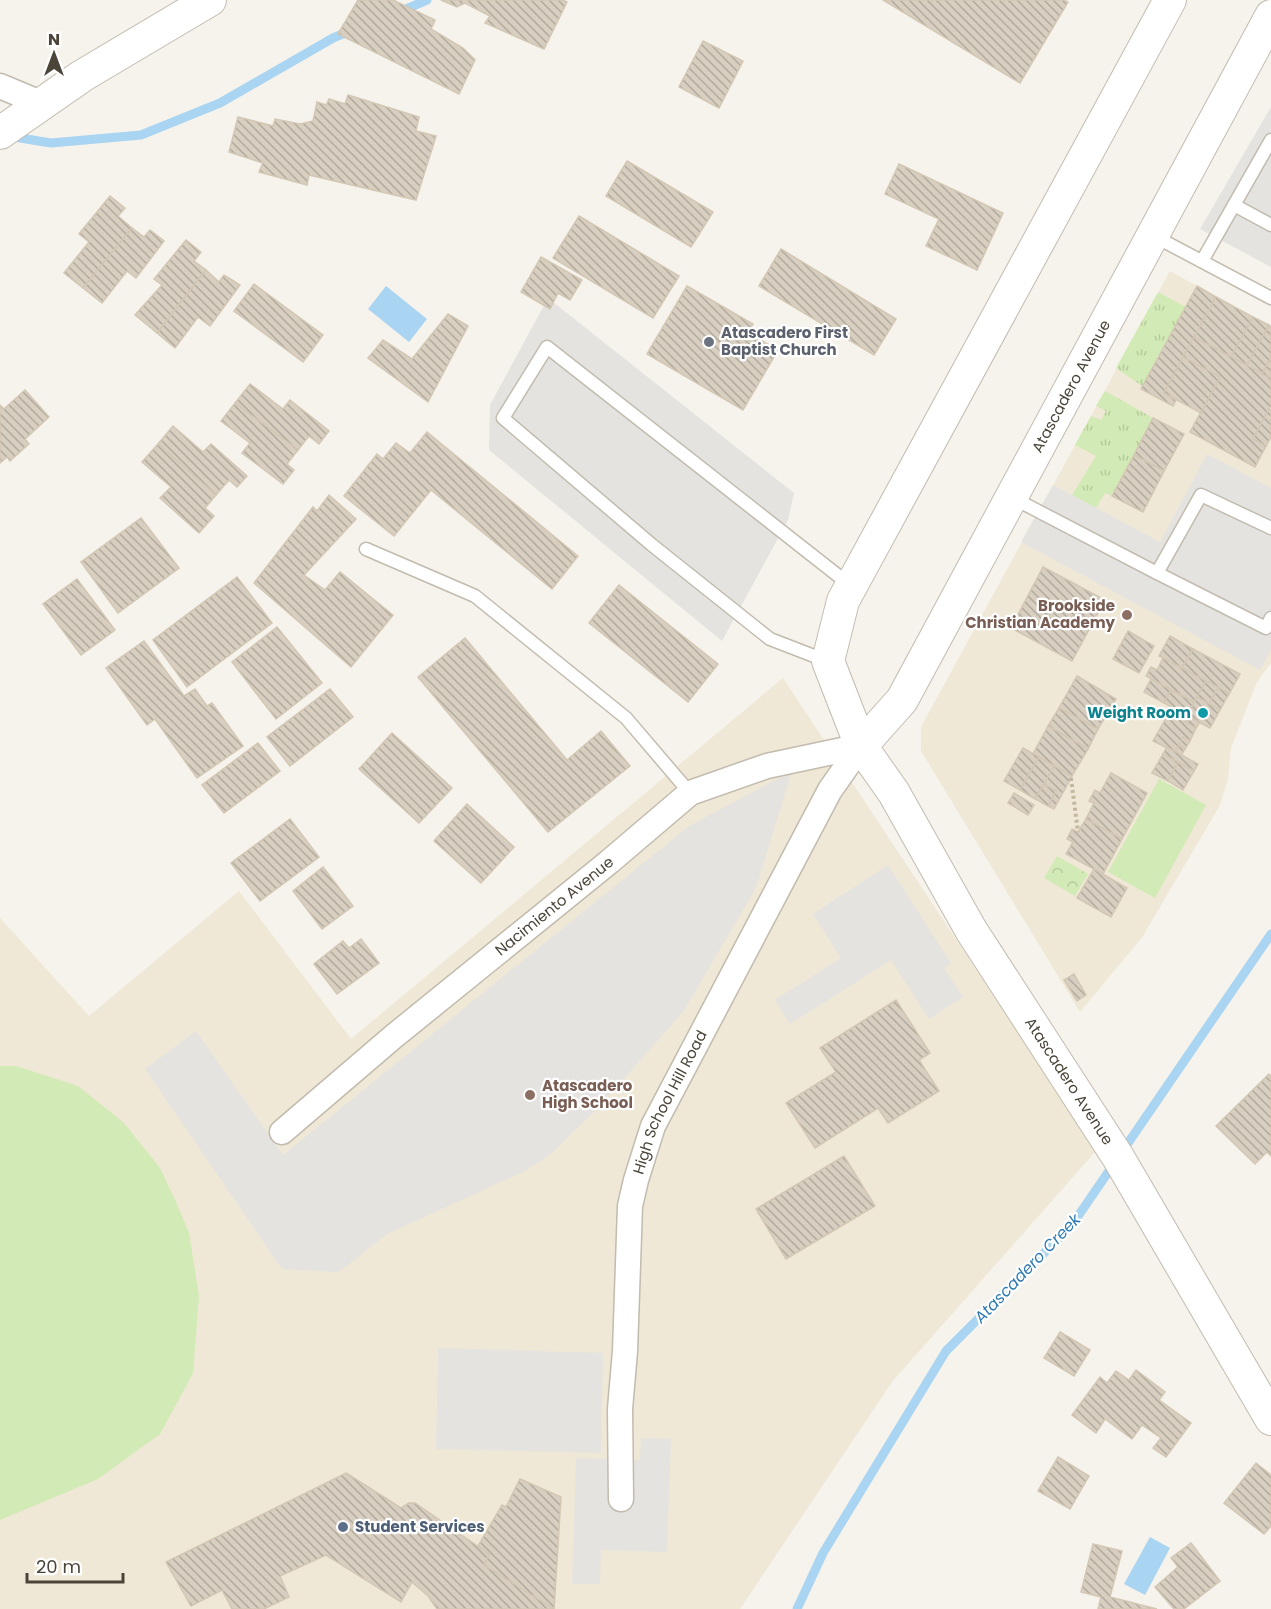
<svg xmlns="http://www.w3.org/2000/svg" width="1271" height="1609" viewBox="0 0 1271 1609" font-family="Poppins,sans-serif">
<defs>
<pattern id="grass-tufts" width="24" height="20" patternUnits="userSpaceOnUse" patternTransform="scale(1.5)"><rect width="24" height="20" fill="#d2eab5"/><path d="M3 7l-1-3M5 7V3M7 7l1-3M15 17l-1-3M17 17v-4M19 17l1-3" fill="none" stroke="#b6ca9c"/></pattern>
<pattern id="forest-crowns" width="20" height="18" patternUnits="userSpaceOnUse" patternTransform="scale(1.5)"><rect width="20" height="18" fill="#d2eab5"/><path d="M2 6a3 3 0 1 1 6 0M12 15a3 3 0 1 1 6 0" fill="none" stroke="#b6ca9c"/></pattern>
<pattern id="building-back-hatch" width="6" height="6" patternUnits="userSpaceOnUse" patternTransform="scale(1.5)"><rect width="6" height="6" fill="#d8cfc1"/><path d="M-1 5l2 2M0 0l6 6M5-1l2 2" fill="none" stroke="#b1aa9e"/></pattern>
</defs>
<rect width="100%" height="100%" fill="#f6f3ec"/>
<g fill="#efe8d6">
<polygon points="1170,271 1271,327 1271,663 1257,682 1231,748 1228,779 1220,805 1143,936 1080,1012 921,751 921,727"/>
<polygon points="783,678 1096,1151 892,1382 740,1609 0,1609 0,918 89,1016 239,891 351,1039"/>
</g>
<g fill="url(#grass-tufts)">
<polygon points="1158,292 1186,307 1142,386 1116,368"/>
<polygon points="1105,391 1153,418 1112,496 1105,493 1096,508 1072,495 1096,456 1075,445 1091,416 1101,420 1106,411 1096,406"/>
</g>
<polygon fill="url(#forest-crowns)" points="1057,856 1088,874 1075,896 1044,878"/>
<g fill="#d2eab5">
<polygon points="1159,779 1206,805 1155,898 1108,872"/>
<polygon points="0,1066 16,1066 78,1086 124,1123 160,1168 176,1202 189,1233 199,1296 193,1373 160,1434 98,1479 0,1520"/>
</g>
<g fill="#e5e3e0">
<polygon points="1271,107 1271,267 1200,229"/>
<polygon points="548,298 794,493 788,520 722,641 489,450 490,405"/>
<polygon points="1207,454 1271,488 1271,650 1260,670 1021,542 1053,485 1160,542"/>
<polygon points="792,771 756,888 683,1012 597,1109 552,1153 527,1170 387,1234 339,1272 282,1269 145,1069 196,1031 283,1155 689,826"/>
<polygon points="888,865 951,963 944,968 963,997 929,1019 891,960 790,1024 775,1000 841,958 813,914"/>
<polygon points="438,1348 603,1353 601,1453 436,1449"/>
<polygon points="641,1438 671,1439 667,1552 601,1550 600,1584 572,1584 576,1458 640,1460"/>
</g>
<g fill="#a9d4f2">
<polygon points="386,286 427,319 409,342 368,309"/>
<polygon points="1150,1537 1170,1548 1145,1595 1124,1584"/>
</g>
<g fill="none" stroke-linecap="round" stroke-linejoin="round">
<g stroke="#a9d4f2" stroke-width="9">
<polyline points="399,12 427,0"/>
<polyline points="8,136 51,143 141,135 220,103 333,38 350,31"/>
<polyline points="797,1609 823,1553 946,1351 1072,1225 1271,934"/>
</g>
</g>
<g fill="url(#building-back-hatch)" stroke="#d3c7b4" stroke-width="1.5">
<polygon points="358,0 393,0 435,20 431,29 463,48 475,60 459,94 338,34"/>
<polygon points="441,0 563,0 567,2 544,49 485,23 490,16 465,3 457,7"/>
<polygon points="883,0 1064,0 1068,2 1020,83"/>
<polygon points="703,41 743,61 719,108 679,87"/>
<polygon points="348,95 419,117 416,131 436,136 416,200 309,175 307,185 259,172 263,163 229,152 238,117 273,126 275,119 300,124 313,121 317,102 326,105 329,99 345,104"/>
<polygon points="627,161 713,212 691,247 606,196"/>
<polygon points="899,164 1003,213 977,270 926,246 939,219 885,194"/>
<polygon points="110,196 125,208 118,216 132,228 83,288 64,273 89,242 79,234"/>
<polygon points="579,216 679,276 653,318 553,258"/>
<polygon points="132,228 144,237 150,230 164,241 136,278 127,271 102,303 83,288"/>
<polygon points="186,240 201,252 194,261 206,270 157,333 135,315 162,285 154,279"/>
<polygon points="781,249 896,319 874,355 759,286"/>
<polygon points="541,257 582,280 570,300 558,293 550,309 521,292"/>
<polygon points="206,270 219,282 224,275 240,285 210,326 198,317 175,348 157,333"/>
<polygon points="254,284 323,335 303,362 234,311"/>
<polygon points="687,286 753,324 748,333 778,350 743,410 647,354"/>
<polygon points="1197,286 1216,297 1164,393 1176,400 1173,406 1141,389"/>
<polygon points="1216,297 1253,317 1231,357 1194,337"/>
<polygon points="448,314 468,326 428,402 368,358 383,340 412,359"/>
<polygon points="1253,317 1269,325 1247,365 1231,357"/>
<polygon points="1269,325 1271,327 1271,357 1262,374 1247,365"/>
<polygon points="1194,337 1271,378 1271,406 1253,439 1266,446 1255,467 1190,432 1220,377 1183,357"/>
<polygon points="1183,357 1220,377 1201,413 1164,393"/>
<polygon points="1271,357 1271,378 1262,374"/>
<polygon points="250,384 283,409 290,400 329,431 319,444 309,436 298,450 235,403"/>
<polygon points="25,390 49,417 25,439 29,444 10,461 7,457 0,463 0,405 4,409"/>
<polygon points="235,403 298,450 287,464 294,470 283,484 242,453 250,443 221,421"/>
<polygon points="1269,409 1271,410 1271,437 1266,446 1253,439"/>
<polygon points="1153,418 1184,434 1164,471 1134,455"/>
<polygon points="173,426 203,452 211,444 247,476 237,487 229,480 216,495 158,444"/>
<polygon points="427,432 578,556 552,589 431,490 394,536 344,496 377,454 383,459 396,443 410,453"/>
<polygon points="158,444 216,495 205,508 214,516 199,533 160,498 171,487 142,462"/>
<polygon points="1134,455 1164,471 1143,512 1112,496"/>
<polygon points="329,495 356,519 304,575 325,590 340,572 393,615 351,667 254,583 313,507 317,511"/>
<polygon points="141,518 179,568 118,613 81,562"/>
<polygon points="1043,567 1105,600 1072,661 1011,628"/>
<polygon points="237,577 272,623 187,687 153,640"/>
<polygon points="77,579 115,630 81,655 43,604"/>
<polygon points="619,585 718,664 688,702 589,623"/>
<polygon points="277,627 322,683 276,719 232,662"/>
<polygon points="1128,631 1154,646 1139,673 1113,659"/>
<polygon points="1170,636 1193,649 1182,668 1159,656"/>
<polygon points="465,638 567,760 601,731 630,766 548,832 418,677"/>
<polygon points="144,641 184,696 195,689 207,706 212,703 243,746 197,778 155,719 147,725 106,668"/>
<polygon points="1193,649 1240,674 1229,694 1182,668"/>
<polygon points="1163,658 1206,681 1194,702 1146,676 1151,667 1157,670"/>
<polygon points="1077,676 1116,699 1098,729 1059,708"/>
<polygon points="1151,679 1171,690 1164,703 1144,692"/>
<polygon points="1206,681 1218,687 1209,704 1197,697"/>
<polygon points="1218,687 1229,694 1220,710 1209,704"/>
<polygon points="330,689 353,717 290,766 267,737"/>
<polygon points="1171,690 1194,702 1187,716 1164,703"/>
<polygon points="1197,697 1220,710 1210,728 1187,716"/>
<polygon points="1059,708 1098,729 1088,749 1048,726"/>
<polygon points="1172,708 1200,722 1196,728 1169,713"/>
<polygon points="1169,713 1196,728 1190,741 1183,737 1175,752 1153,741"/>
<polygon points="1048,726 1088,749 1072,776 1033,754"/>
<polygon points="392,733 452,788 419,823 359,769"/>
<polygon points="1183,737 1190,741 1185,749 1179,745"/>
<polygon points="258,743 280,771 224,813 202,785"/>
<polygon points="1179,745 1185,749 1181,756 1175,752"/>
<polygon points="1167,747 1198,764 1194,771 1163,754"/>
<polygon points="1023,748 1039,757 1020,790 1004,781"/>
<polygon points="1163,754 1178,762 1168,781 1152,773"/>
<polygon points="1039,757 1054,766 1035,799 1020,790"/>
<polygon points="1178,762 1194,771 1183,790 1168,781"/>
<polygon points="1054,766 1072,776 1054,809 1048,806 1056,791 1044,784"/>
<polygon points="1111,773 1147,793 1122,839 1086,819 1094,803 1089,801 1095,790 1100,793"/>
<polygon points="1044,784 1056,791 1048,806 1035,799"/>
<polygon points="1014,793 1034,805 1028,815 1008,803"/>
<polygon points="467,804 514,847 481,883 434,841"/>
<polygon points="290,819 319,857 260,901 231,863"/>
<polygon points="1086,819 1122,839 1103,874 1066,854 1073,842 1067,839 1072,829 1078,832"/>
<polygon points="323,867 353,906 322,929 293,891"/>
<polygon points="1094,869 1127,888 1111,917 1077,898"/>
<polygon points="361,939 379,963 337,994 314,964 343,941 349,948"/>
<polygon points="1074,974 1086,995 1077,1001 1064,980"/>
<polygon points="896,1000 930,1053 919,1060 939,1091 888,1123 878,1108 815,1148 786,1103 836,1072 820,1048"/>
<polygon points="1269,1074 1271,1076 1271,1156 1267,1152 1255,1164 1216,1126"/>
<polygon points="844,1156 875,1206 786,1259 756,1209"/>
<polygon points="1060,1332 1090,1350 1074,1376 1044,1358"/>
<polygon points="1136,1370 1165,1392 1159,1400 1191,1423 1166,1457 1153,1448 1161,1438 1142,1425 1132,1439 1105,1419 1096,1433 1072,1415 1100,1377 1107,1383 1116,1371 1129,1380"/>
<polygon points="1058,1457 1089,1476 1070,1509 1038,1491"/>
<polygon points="1256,1463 1271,1475 1271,1526 1264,1534 1224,1503"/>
<polygon points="346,1473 401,1508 409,1503 415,1503 489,1554 484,1565 554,1609 437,1609 428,1596 412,1582 401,1602 326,1555 280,1576 289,1597 264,1609 232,1609 222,1590 191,1606 166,1562"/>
<polygon points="520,1479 561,1497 554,1609 484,1565 489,1554 478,1546 502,1505 506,1507"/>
<polygon points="1191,1543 1220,1581 1184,1609 1174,1609 1155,1587 1178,1567 1171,1558"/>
<polygon points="1093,1544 1122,1551 1110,1597 1157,1609 1098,1609 1101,1597 1081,1592"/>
</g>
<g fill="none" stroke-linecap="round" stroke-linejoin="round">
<g stroke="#c2bbae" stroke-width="15">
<g id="service">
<polyline points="1271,140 1234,205 1271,225"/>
<polyline points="1154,236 1271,298"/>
<polyline points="1202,261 1234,205"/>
<polyline points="1011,497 1157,573 1201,495 1271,528"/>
<polyline points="366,549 475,596 626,718 690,793"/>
<polyline points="1157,573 1266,628 1271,618"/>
<polyline points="827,661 770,639 652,545 503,418 547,347 850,585"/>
</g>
</g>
<g stroke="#c2bbae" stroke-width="27">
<g id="minor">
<polyline points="0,86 43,104"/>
<path id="s1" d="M282,1132L393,1037L609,862L690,793L767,766L861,746"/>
<path id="s2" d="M621,1499L620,1409L625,1351L630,1206L636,1180L653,1126L830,790L861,746"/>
</g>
</g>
<g stroke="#c2bbae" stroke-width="34">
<g id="tertiary">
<path id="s3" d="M1170,0L843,601L828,661L861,746L894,793L971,930L1118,1157L1271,1419"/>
<polyline points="0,133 82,76 210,0"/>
<path id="s4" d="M861,746L902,700L1271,16"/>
</g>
</g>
<polyline stroke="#c4b79f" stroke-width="4" stroke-dasharray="3 3" stroke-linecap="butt" points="1071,778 1078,832"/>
<use href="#service" stroke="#fff" stroke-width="12"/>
<use href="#minor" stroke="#fff" stroke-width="24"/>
<use href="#tertiary" stroke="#fff" stroke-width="32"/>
</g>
<circle fill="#6b7280" stroke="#fff" stroke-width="2" cx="709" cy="342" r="6"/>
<g fill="#8d6e63" stroke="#fff" stroke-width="2">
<circle cx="1127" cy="615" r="6"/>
<circle cx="530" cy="1095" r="6"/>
</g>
<circle fill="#0f9aa8" stroke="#fff" stroke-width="2" cx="1203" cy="713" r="6"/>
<circle fill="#5c6f8a" stroke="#fff" stroke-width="2" cx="343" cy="1527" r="6"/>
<g text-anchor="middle" stroke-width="4.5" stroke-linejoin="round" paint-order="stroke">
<g font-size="15" font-weight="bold" fill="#5b616d" stroke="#fff" text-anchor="start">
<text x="721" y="338">Atascadero First<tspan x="721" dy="17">Baptist Church</tspan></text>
</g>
<g font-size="15" fill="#4b4439" stroke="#fff">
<text dy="5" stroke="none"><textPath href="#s4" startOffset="418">Atascadero Avenue</textPath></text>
<text dy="5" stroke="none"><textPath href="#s1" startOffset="354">Nacimiento Avenue</textPath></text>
<text dy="5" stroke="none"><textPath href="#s3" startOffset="1232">Atascadero Avenue</textPath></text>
<text dy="5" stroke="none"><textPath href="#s2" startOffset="405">High School Hill Road</textPath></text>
</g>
<g font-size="15" font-weight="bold" fill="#785e54" stroke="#fff" text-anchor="end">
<text x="1115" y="611">Brookside<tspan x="1115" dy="17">Christian Academy</tspan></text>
<text x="542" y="1091" text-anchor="start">Atascadero<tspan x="542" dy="17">High School</tspan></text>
</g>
<g font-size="15" font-weight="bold" fill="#0d838f" stroke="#fff" text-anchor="end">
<text x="1191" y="718">Weight Room</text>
</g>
<g font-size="15" font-weight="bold" fill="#4e5e75" stroke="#fff" text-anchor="start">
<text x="355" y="1532">Student Services</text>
</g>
<g font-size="16" font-style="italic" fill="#2e7ab2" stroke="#fff">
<text transform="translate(1027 1268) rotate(-46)" y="6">Atascadero Creek</text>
</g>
</g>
<g transform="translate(54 54)" stroke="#ffffff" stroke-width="4.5" paint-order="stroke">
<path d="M0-4.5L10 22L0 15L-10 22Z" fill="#4b4439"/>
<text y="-9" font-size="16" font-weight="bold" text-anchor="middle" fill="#4b4439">N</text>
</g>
<path d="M27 1573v9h96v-9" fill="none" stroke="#4b4439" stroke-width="3"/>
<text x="36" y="1573" font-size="18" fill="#4b4439" stroke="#ffffff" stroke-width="4.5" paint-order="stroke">20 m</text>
</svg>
